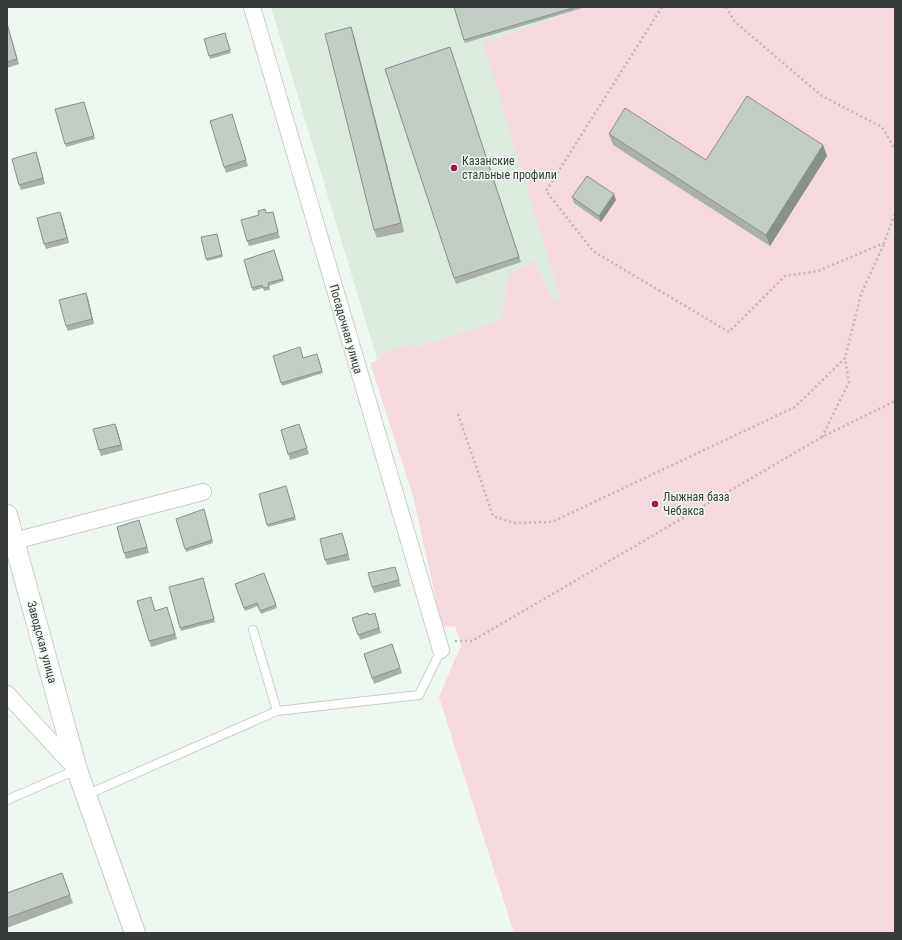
<svg xmlns="http://www.w3.org/2000/svg" width="902" height="940" viewBox="0 0 902 940" font-family="'Roboto Condensed',sans-serif">
<rect width="100%" height="100%" fill="#eef8f0"/>
<polygon fill="#dbecdf" points="271,7 688,7 870,147 522,341 383,379"/>
<polygon fill="#f8d8df" points="586,7 895,7 895,933 514,933 439,697 461,645 455,626 442,627 413,496 370,363 382,359 381,352 414,344 415,348 499,321 504,313 507,276 534,260 554,302 561,300 483,43"/>
<g fill="none" stroke-linecap="round" stroke-linejoin="round">
<g stroke="#c5cfc7" stroke-width="10">
<g id="service">
<polyline points="253,630 277,711"/>
<polyline points="86,795 277,711 419,695 441,650"/>
<polyline points="7,800 76,770"/>
</g>
</g>
<g stroke="#c5cfc7" stroke-width="18">
<g id="minor">
<polyline points="252,7 441,650"/>
<polyline points="14,541 203,492"/>
<polyline points="7,694 77,770"/>
</g>
</g>
<g stroke="#c5cfc7" stroke-width="22">
<polyline id="tertiary" points="7,515 77,770 135,933"/>
</g>
<g stroke="#b3bbb4" stroke-width="2.5" stroke-dasharray="2 3" stroke-linecap="butt">
<polyline points="662,7 546,191 593,251 729,332 785,276 818,271 884,243 895,213"/>
<polyline points="726,7 735,22 822,96 882,127 895,149"/>
<polyline points="458,414 493,516 514,523 552,522 795,407 845,358 861,294 884,244"/>
<polyline points="822,437 849,382 845,358"/>
<polyline points="455,641 472,641 822,437 895,401"/>
</g>
<use href="#service" stroke="#fff" stroke-width="8"/>
<use href="#minor" stroke="#fff" stroke-width="16"/>
<use href="#tertiary" stroke="#fff" stroke-width="20"/>
</g>
<g fill="#a8b0a9">
<polygon points="454,7 586,7 465,43"/>
<polygon points="7,22 19,64 7,68"/>
<polygon points="351,27 354,36 404,232 377,238 374,230"/>
<polygon points="226,36 231,53 210,59 209,56"/>
<polygon points="450,47 521,262 456,284 385,69"/>
<polygon points="84,102 95,139 66,147 65,144"/>
<polygon points="232,114 248,166 226,173 224,167"/>
<polygon points="609,134 706,160 823,145 827,156 770,246 613,145"/>
<polygon points="36,152 45,184 21,190 19,185"/>
<polygon points="572,197 616,200 601,222 574,203"/>
<polygon points="273,212 280,238 249,246 247,241 267,213"/>
<polygon points="62,217 69,243 46,249 44,244"/>
<polygon points="217,234 223,257 207,261 206,259"/>
<polygon points="274,250 284,281 269,286 270,290 264,291 263,288 253,291 244,260"/>
<polygon points="88,299 94,324 68,331 66,326"/>
<polygon points="317,354 323,373 282,386 273,356 304,358"/>
<polygon points="115,424 117,429 123,450 101,456 99,450"/>
<polygon points="299,424 309,454 290,460 281,430"/>
<polygon points="287,489 296,520 268,527 267,525"/>
<polygon points="204,509 213,543 186,552 185,549"/>
<polygon points="139,520 149,553 126,559 124,553"/>
<polygon points="344,539 350,560 327,565 325,560"/>
<polygon points="395,567 401,586 374,593 372,587"/>
<polygon points="264,573 277,608 261,614 258,606 245,611 235,584"/>
<polygon points="203,578 215,622 181,631 180,628"/>
<polygon points="151,597 155,610 169,613 177,639 151,647 149,641"/>
<polygon points="375,613 381,633 360,640 352,618 369,615"/>
<polygon points="392,644 402,673 374,684 364,654"/>
<polygon points="62,873 73,903 7,928 7,893"/>
</g>
<g fill="#88908a">
<polygon points="351,27 354,36 404,232 401,223"/>
<polygon points="823,145 827,156 770,246 766,235"/>
<polygon points="36,152 38,158 45,184 43,178"/>
<polygon points="614,194 616,200 601,222 599,216"/>
<polygon points="60,212 62,217 69,243 67,238"/>
<polygon points="86,293 88,299 94,324 92,319"/>
<polygon points="115,424 117,429 123,450 121,445"/>
</g>
<g fill="#c3cdc5" stroke="#88908a">
<polygon points="454,7 576,7 464,40"/>
<polygon points="7,24 17,59 7,62"/>
<polygon points="351,27 401,223 374,230 325,34"/>
<polygon points="225,33 230,50 209,56 204,39"/>
<polygon points="450,47 519,257 454,278 385,69"/>
<polygon points="747,96 823,145 766,235 609,134 625,108 706,160"/>
<polygon points="84,102 94,136 65,144 55,109"/>
<polygon points="232,114 246,160 224,167 210,121"/>
<polygon points="36,152 43,178 19,185 12,159"/>
<polygon points="587,176 614,194 599,216 572,197"/>
<polygon points="265,209 266,213 273,212 278,232 247,241 241,220 259,215 258,211"/>
<polygon points="60,212 67,238 44,244 37,218"/>
<polygon points="217,234 222,255 206,259 201,237"/>
<polygon points="274,250 283,279 268,283 269,287 263,288 262,285 252,288 244,260"/>
<polygon points="86,293 92,319 66,326 59,300"/>
<polygon points="300,347 303,358 317,354 322,371 281,383 273,356"/>
<polygon points="115,424 121,445 99,450 93,429"/>
<polygon points="299,424 307,448 288,454 281,430"/>
<polygon points="286,486 295,517 267,525 259,494"/>
<polygon points="204,509 212,540 185,549 176,519"/>
<polygon points="139,520 147,547 124,553 117,527"/>
<polygon points="342,533 348,554 325,560 320,539"/>
<polygon points="395,567 399,580 372,587 368,573"/>
<polygon points="264,573 276,605 260,611 257,603 244,608 235,584"/>
<polygon points="203,578 214,619 180,628 169,587"/>
<polygon points="151,597 155,611 167,607 175,634 149,641 137,601"/>
<polygon points="368,613 369,615 375,613 379,628 358,635 352,618"/>
<polygon points="392,644 400,668 372,678 364,654"/>
<polygon points="62,873 70,895 7,918 7,893"/>
</g>
<g fill="#a41050" stroke="#eef8f0" stroke-width="1.5">
<circle cx="454" cy="168" r="4"/>
<circle cx="655" cy="504" r="4"/>
</g>
<g text-anchor="middle" stroke-width="3" stroke-linejoin="round" paint-order="stroke">
<g font-size="12" fill="#383c39" stroke="#eef8f0" text-anchor="start">
<text x="462" y="165">Казанские<tspan x="462" dy="14">стальные профили</tspan></text>
<text x="663" y="501">Лыжная база<tspan x="663" dy="14">Чебакса</tspan></text>
</g>
<g font-size="12" fill="#383c39" stroke="#eef8f0">
<text transform="translate(346 329) rotate(74)" y="4">Посадочная улица</text>
<text transform="translate(42 642) rotate(75)" y="4">Заводская улица</text>
</g>
</g>
<rect width="902" height="940" fill="none" stroke="#383c39" stroke-width="16"/>
</svg>
